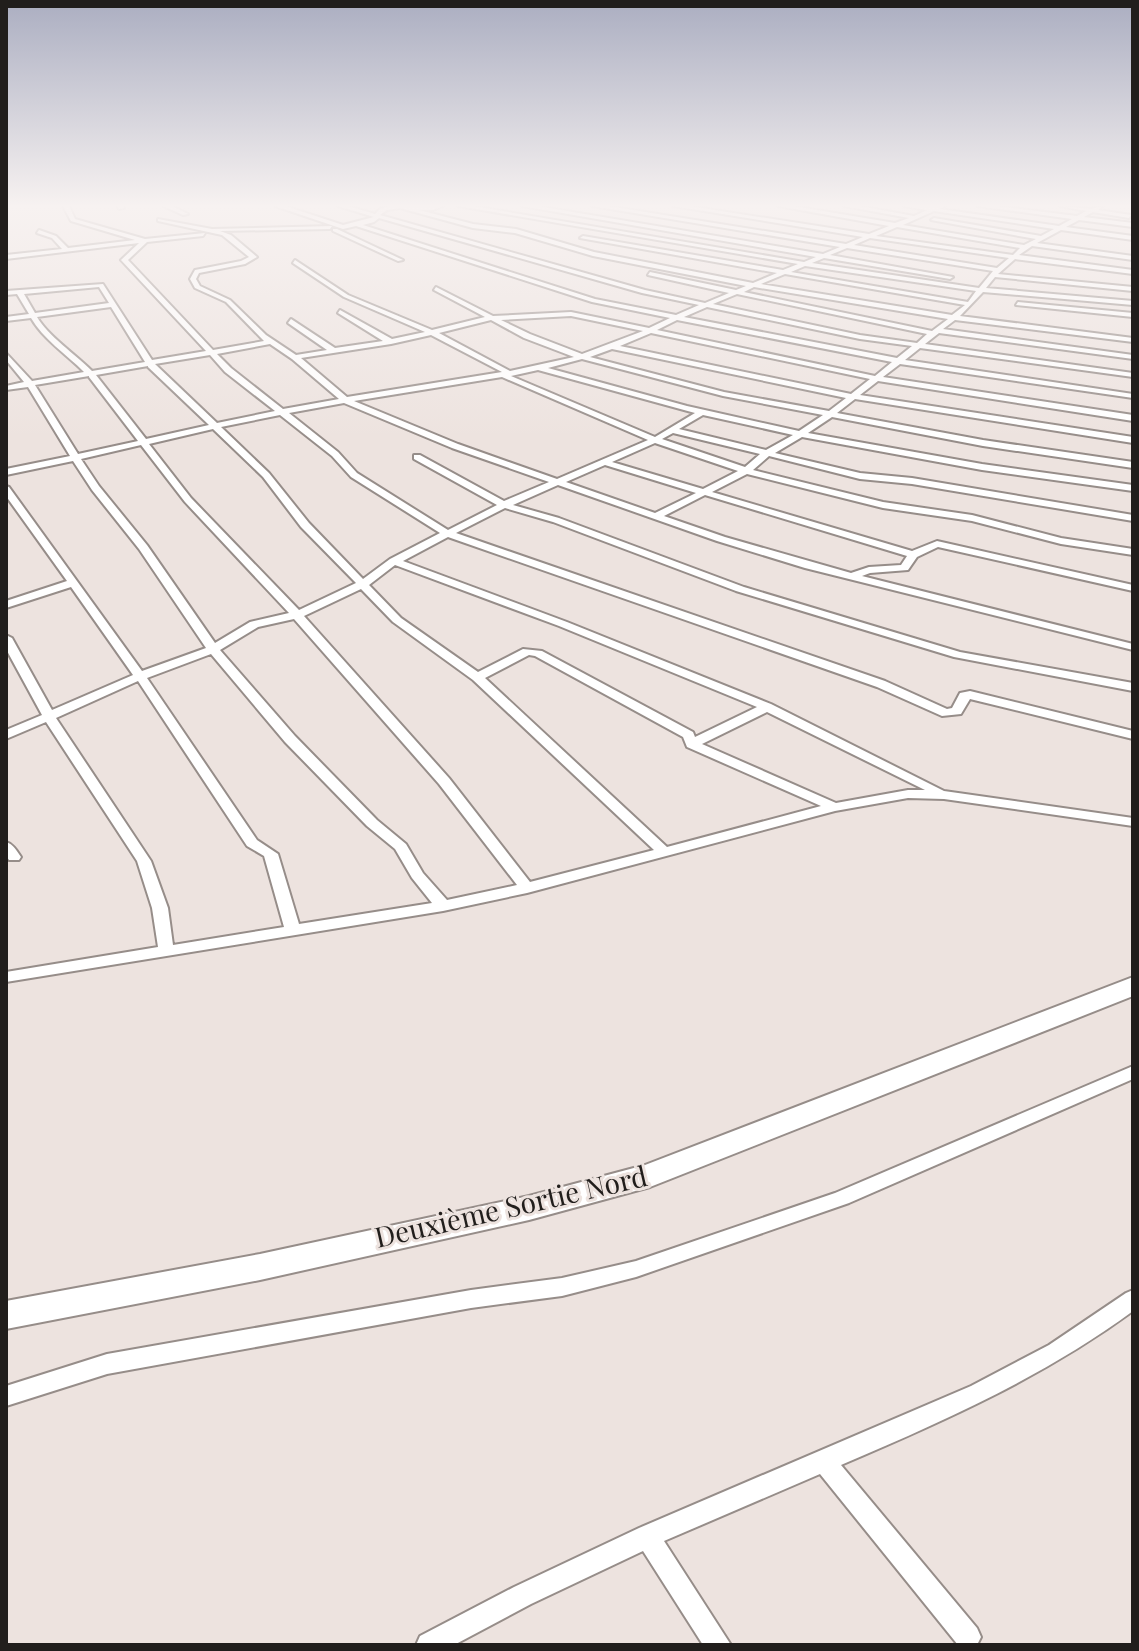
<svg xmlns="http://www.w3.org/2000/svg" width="1139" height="1651" viewBox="0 0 1139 1651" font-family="'Playfair Display',serif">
<rect width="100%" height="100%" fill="#ede3df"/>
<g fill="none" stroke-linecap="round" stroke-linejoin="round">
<g stroke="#968d89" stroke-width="4">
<g id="street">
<path d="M63,206H69L75,219L145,239L205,233L203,236L147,242L128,260L213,350L264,341L226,302L195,288L190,279L195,270L241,261L249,257L222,235L158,221V219L212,229L332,226L330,229L220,231L231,235L257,257L245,264L199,273L196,279L200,286L230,300L266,335L296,355L327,350L288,323L291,319L335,348L383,341L338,313L340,310L392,339L425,332L344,297L293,263L295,260L348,295L432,330L485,317L434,290L436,287L493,316L571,312L649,328L670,318L592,302L356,226L343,229L275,206H285L343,225L374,217L338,206H348L375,214L380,209L389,206H443L433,210H419L473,224L516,229L594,252L753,283L777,273L580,238L583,236L783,270L798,264L458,206H473L804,262L816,257L522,206H537L823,254L840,247L592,206H608L846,244L863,237L673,206H689L869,234L889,226L778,206H793L895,223L909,218L844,206H859L914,216L927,210L904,206H945L940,209L1059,226L1072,219L977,206H997L1077,216L1086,211L1060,206L1091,209L1103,206L1098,210L1131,215L1129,218L1093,212L1084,217L1133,223V227L1079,220L1066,227L1133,236V240L1061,230L1037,243L1133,256V260L1032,246L1019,255L1133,270V274L1015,259L998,274L1133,287V291L995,277L986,288L1133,301V305L983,292L960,316L1133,338V342L955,320L943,329L1133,355V359L939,333L925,344L1133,373V377L920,348L905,360L1133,394V398L900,364L883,377L1133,415V421L878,381L860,395L1133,437V443L855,399L837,413L983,440L1133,462V468L983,446L832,417L808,433L982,464L1133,485V491L982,470L802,437L775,453L860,473L912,478L1133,515V521L912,484L860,479L769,456L753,470L883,502L972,515L1061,538L1133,549V555L1061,544L972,521L883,508L747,474L712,492L912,551L937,541L1133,585V591L938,547L917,557L908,570L870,573L862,576L1133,644V650L805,568L717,541L558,485L513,505L559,518L744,587L960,652L1133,683V691L954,657L736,591L553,522L505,508L456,533L885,681L947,709L952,708L960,693L970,691L1133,731V739L970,699L961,714L942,716L877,687L448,537L403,561L567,622L771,704L944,791L1133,818V826L944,799L908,798L835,811L527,893L443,911L6,982V972L158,947L152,908L137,861L46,722L6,739V730L42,715L6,649V635L12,638L52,710L133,675L71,587L6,608V601L67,581L6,496V486L9,487L142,671L206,648L139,549L92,490L73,461L6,475V469L70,456L28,387L6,390V386L24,382L6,360V353L32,381L84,372C66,354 43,339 31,318L6,321V317L29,314L17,294L6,295V291L103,284L152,360L206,351L121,260L139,243L6,259V255L62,249L52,238L37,233L39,230L56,236L68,248L135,240L71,221ZM400,208L473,228L515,233L593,256L746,286L736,290L650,272L648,275L729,293L705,303L645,290L380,215L387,210ZM934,211L1054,229L1041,236L934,218L931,220L1036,239L1024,245L903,225ZM379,218L642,293L699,305L676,315L595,299L363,225L374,222ZM897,227L1020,248L1013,255L876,236ZM870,238L1009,258L997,268L854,245ZM847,248L993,271L979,288L812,263L824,258L950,279L953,277L830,255ZM805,266L976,291L968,302L791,272ZM785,274L965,305L952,315L761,284ZM99,287L109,303L35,313L24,294ZM754,287L948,319L932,331L744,292ZM737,294L927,334L917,343L860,335L713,304ZM111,307L145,362L92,371C75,354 48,336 37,317ZM707,307L860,339L912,346L897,358L684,317ZM571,316L643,331L582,354L530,334L501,320ZM491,320L524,338L574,357L510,371L439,333ZM677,320L892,362L875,376L657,330ZM651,333L870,379L851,394L620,346ZM431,335L502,372L347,397L301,358L391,344ZM270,344L292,359L339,399L283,409L231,368L217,354ZM612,349L846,398L829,411L724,392L590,357ZM210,355L225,372L275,411L217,423L155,364ZM582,359L723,396L823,415L799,431L687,406L548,368ZM148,366V367L209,425L146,439L96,375ZM538,370L695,413L655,437L511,376ZM89,376V377L138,441L78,454L35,385ZM502,377L648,440L557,479L458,444L354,401ZM344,403L452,448L549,482L504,501L420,455H414V459L497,505L448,530L357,473L338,452L289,413ZM280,415L332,456L351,477L440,533L390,559L363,579L309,523L269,473L221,427ZM703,415L793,435L766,450L679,429ZM213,429L263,477L301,527L356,583L299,610L191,498L149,444ZM673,433L760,454L745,467L662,439ZM655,443L738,471L703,489L612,462ZM141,445L185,502L289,613L250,622L215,643L147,545L99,486L81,459ZM605,465L696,493L655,513L566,482ZM705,495L907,556L901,565L869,567L851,573L725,537L664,516ZM395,565L559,626L757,707L695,737L693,732L542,651L523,649L478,672L401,618L369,585ZM361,589L393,622L473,680L654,850L530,882L449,778L304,616ZM294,619L439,784L517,885L447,900L423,873L406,844L377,820L295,736L220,650L258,627ZM211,654L285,742L367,826L395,849L412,878L432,903L299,924L278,854L257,840L147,678ZM529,655L535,656L683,737L687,747L821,806L667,847L485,678ZM138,681L247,846L264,856L284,927L173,945L168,908L151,861L56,718ZM767,712L925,790H908L836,803L702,744Z"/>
<polygon points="117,206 123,206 124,208 119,209"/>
<polygon points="163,206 172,206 188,214 183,215"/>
<polygon points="333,229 337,229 403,260 398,261 333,231"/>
<polygon points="1018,302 1133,313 1133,317 1016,305"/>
<path d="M6,842C13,844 17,851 21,857L19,860H9L6,856Z"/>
<polygon points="1133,1066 1133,1079 849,1203 636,1277 562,1296 471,1308 107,1374 6,1406 6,1386 107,1354 471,1290 562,1278 636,1261 835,1193"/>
<path d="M1133,1290V1311C1043,1377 944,1421 841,1465L977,1628L981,1637L977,1645H958L820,1474L664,1541L731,1645H703L643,1551L531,1604L454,1645H416L420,1636L514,1587L639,1528L971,1386L1049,1345L1126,1293Z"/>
</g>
</g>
<g stroke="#968d89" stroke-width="4">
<polygon id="primary" points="1133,977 1133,996 650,1187 529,1220 260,1280 6,1329 6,1301 260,1254 529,1196 645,1165"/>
</g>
<use href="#street" fill="#fff" fill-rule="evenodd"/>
<use href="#primary" fill="#fff" fill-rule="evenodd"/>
</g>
<linearGradient id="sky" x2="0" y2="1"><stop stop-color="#abaec1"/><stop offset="0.47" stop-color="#f7f2f1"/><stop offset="1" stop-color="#f7f2f1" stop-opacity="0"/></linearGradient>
<rect width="1139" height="438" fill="url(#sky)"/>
<g text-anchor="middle" stroke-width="6" stroke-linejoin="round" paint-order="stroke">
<g font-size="28" fill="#211e1c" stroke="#ede3df">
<text transform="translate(511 1207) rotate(-13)" y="10">Deuxième Sortie Nord</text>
</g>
</g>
<rect width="1139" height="1651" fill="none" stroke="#211e1c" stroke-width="16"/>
</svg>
